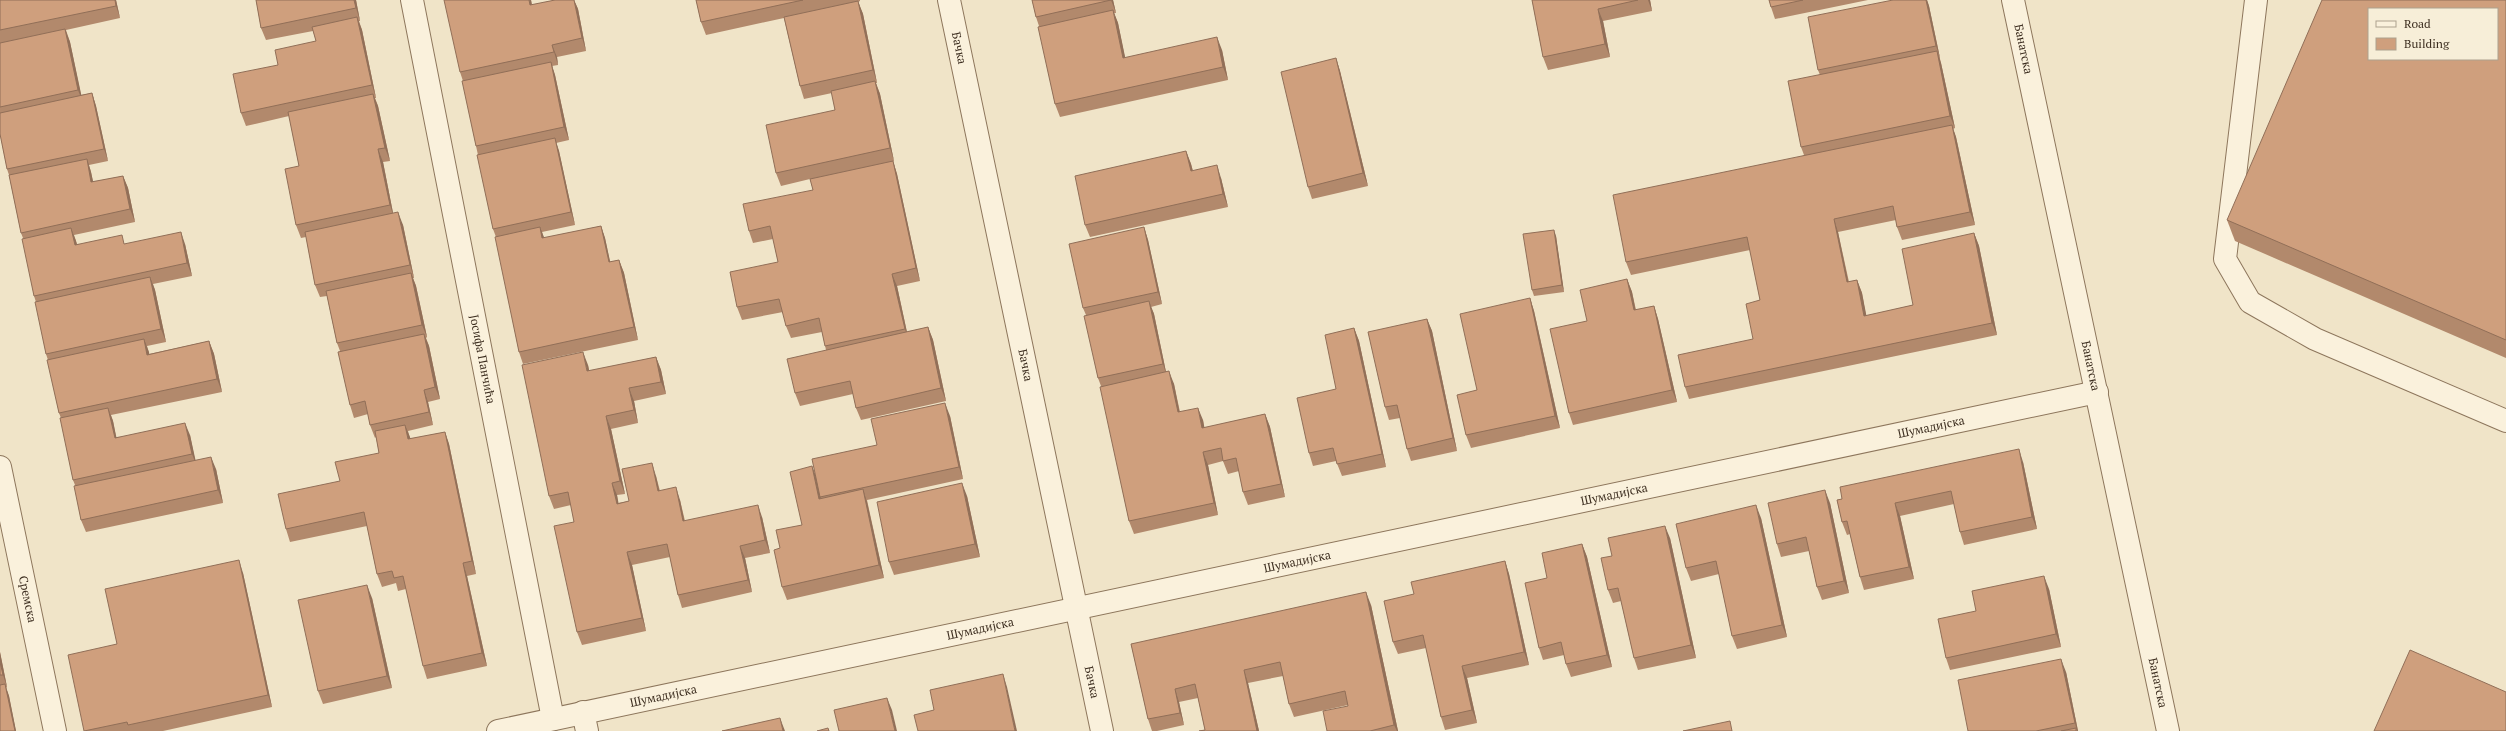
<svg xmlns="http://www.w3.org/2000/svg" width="2506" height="731" viewBox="0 0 2506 731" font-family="'PT Serif',serif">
<rect width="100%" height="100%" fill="#f0e4c8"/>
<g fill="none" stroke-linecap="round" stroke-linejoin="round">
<g stroke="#8d765c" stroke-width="24">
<g id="minor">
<path id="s1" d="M412,0L553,719"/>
<path id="s2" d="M949,0L1102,731"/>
<path id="s3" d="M2013,0L2168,731"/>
<polyline points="2256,0 2225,259 2250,302 2315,339 2506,421"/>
<path id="s4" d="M0,467L55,731"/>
<polyline points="583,712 587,731"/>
<path id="s5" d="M498,731L2097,392"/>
</g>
</g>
<use href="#minor" stroke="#faf1dc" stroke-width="22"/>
</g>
<g fill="#b2896c">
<polygon points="0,0 116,0 120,18 66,30 70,42 81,95 92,93 96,106 108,161 89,165 91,172 93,182 123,176 128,188 135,222 74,235 77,244 185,244 192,276 153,284 155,290 166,342 147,346 149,354 209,341 214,354 222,392 111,415 113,421 116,437 190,435 195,460 216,469 223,503 86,532 81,520 75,485 73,480 61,418 59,413 48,360 46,354 36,302 34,296 23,238 21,233 9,175 7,169 0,134"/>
<polygon points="256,0 356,0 360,21 359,21 362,30 376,98 375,98 378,106 390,161 383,162 393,213 403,225 414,278 413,278 416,286 427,337 426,338 429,346 440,399 428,402 433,425 408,431 410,439 445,432 449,444 476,574 467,576 487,666 427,679 423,666 406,589 398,591 396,583 382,587 377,574 367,526 290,542 286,529 340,481 379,453 376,437 375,438 370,425 368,414 354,418 350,405 340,351 337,343 327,296 320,297 315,285 306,237 301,238 296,225 299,166 289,116 246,126 241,113 278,65 316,41 313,31 266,40 261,28"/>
<polygon points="531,0 532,5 555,0 574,0 578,9 586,51 557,57 558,65 552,66 555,75 569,140 556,143 559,151 575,225 542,232 544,238 601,226 605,238 610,262 619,260 624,273 638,340 523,364 519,352 496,237 493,229 478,155 476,146 463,81 460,72"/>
<polygon points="696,0 860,0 860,1 858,2 863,14 877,83 876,83 880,94 894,161 893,161 897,174 920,281 897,286 907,332 928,327 933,340 946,401 861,420 856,408 853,394 800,406 795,393 826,350 822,332 791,338 786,326 783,312 742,320 737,307 778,262 773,239 753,243 749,231 813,190 810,179 781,186 776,173 835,110 832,93 804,99 800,86 784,18 706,35 701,22"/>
<polygon points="1032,0 1113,0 1116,13 1114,13 1118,23 1125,58 1222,50 1228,80 1060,117 1055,104 1039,26 1036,17"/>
<polygon points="1532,0 1650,0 1652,11 1603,21 1610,57 1548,70 1543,57"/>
<polygon points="1769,0 1868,0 1775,19 1771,7"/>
<polygon points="1893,0 1927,0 1929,6 1940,58 1940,59 1941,63 1955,128 1953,129 1956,137 1975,225 1902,240 1897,227 1896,220 1838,232 1849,282 1857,280 1862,293 1866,316 1913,305 1974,233 1979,246 1997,335 1689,399 1685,387 1753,339 1760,300 1750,250 1631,275 1626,262 1804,155 1801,147 1820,75 1818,70"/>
<polygon points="2506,0 2506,358 2235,241 2227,220"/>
<polygon points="1336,58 1340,71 1368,186 1312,199 1308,187"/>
<polygon points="1186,151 1191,164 1193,171 1221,178 1228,207 1090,237 1085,225"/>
<polygon points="1144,227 1148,240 1162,304 1151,307 1154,314 1166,372 1174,384 1180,412 1203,420 1204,428 1265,414 1270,427 1285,497 1248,505 1243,492 1239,471 1228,474 1223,461 1208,465 1218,515 1134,534 1129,521 1101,386 1098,378 1086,315 1083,308"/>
<polygon points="1556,236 1564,292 1534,296 1532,290"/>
<polygon points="1627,279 1632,292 1636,310 1654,306 1658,319 1677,402 1573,425 1569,413 1587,321"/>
<polygon points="1530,298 1534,311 1560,428 1471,448 1466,435 1477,390"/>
<polygon points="1427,319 1432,331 1457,451 1411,461 1407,449 1400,418 1389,420 1385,407"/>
<polygon points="1354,328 1359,341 1386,467 1342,476 1336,461 1313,466 1309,453 1336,389"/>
<polygon points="656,357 661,370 666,394 634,401 638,423 611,429 625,494 617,495 618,503 629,501 656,476 660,491 680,500 685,521 762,517 770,553 745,558 752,592 682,608 678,595 670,557 632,565 646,631 582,645 577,632 574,522 571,505 554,509 549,496 588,365 589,371"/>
<polygon points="950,416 963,479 867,500 884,578 787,600 782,587 780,548 802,525 812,466 816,478 877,445"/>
<polygon points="2023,462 2037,529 1964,545 1960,532 1954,504 1900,516 1914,579 1864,590 1860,577 1850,534 1847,535 1842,522 1837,500"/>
<polygon points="967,496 980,557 894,575 889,562"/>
<polygon points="1830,503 1849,593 1822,600 1817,587 1809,551 1781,557 1777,544"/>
<polygon points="1761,518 1787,637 1737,649 1732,636 1719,574 1691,581 1686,568"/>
<polygon points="1670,538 1696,658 1638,670 1634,658 1621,601 1613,603 1608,590 1612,556"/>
<polygon points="1582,544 1587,557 1612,667 1571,677 1566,664 1564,655 1543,660 1539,648"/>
<polygon points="1505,561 1509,574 1529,665 1467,678 1477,723 1445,730 1441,717 1426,648 1398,654 1393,642 1414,594"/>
<polygon points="243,573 272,707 163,731 84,731 117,644"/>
<polygon points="2049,589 2061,647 1950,670 1946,658 1976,611"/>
<polygon points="372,598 392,688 323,704 318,691"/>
<polygon points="1371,605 1398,731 1327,731 1348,706 1348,705 1294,717 1289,704 1283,676 1248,683 1259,731 1199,731 1205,730 1198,698 1179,702 1184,725 1157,731 1152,731 1148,719 1131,644"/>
<polygon points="0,652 7,687 6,688 9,696 16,731 0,731"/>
<polygon points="2066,672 2078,731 1968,731"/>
</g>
<g fill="#916f58">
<polygon points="115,0 116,0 120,18 116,6"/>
<polygon points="354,0 356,0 360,21 356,8"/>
<polygon points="529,0 531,0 534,18 530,5"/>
<polygon points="574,0 578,9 586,51 582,38"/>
<polygon points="1111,0 1113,0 1116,13"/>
<polygon points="1648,0 1650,0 1652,11"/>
<polygon points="1926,0 1927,0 1929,6 1940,58 1936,46"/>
<polygon points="858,1 863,14 877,83 873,70"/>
<polygon points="1598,9 1603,21 1610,57 1605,44"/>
<polygon points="1113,10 1118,23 1128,71 1123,58"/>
<polygon points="357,17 362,30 376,98 372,85"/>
<polygon points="65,29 70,42 83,103 78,90"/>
<polygon points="1217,37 1222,50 1228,80 1223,67"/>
<polygon points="552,45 557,57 558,65 554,52"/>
<polygon points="1937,51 1941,63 1955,128 1950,116"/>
<polygon points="1336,58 1340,71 1368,186 1363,173"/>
<polygon points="551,62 555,75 569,140 564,127"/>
<polygon points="875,81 880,94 894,161 890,148"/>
<polygon points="92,93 96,106 108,161 104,149"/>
<polygon points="373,94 378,106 390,161 385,148"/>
<polygon points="1952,125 1956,137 1975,225 1970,212"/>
<polygon points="555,138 559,151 575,225 571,212"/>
<polygon points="378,149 383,162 394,218 390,205"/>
<polygon points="1186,151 1191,164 1196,184 1191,171"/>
<polygon points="87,159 91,172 96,195 91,182"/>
<polygon points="893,161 897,174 920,281 916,268"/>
<polygon points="1217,165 1221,178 1228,207 1223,194"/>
<polygon points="123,176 128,188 135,222 130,209"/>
<polygon points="398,212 403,225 414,278 410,265"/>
<polygon points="1834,219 1838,232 1851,295 1847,282"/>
<polygon points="601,226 605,238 613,275 609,262"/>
<polygon points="540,227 545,240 542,238"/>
<polygon points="1144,227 1148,240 1162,304 1158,292"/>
<polygon points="71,228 76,241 80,257 75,245"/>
<polygon points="1554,230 1556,236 1564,292 1562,285"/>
<polygon points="181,232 185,244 192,276 187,263"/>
<polygon points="1974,233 1979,246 1997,335 1992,323"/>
<polygon points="619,260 624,273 638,340 634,327"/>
<polygon points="411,273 416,286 427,337 422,325"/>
<polygon points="892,274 897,286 909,342 905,329"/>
<polygon points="150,277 155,290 166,342 161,329"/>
<polygon points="1627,279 1632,292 1638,323 1634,310"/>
<polygon points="1857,280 1862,293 1869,329 1864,316"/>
<polygon points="1530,298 1534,311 1560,428 1555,416"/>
<polygon points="1149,301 1154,314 1167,377 1163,364"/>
<polygon points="1654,306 1658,319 1677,402 1672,390"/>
<polygon points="1427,319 1432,331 1457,451 1453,438"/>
<polygon points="928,327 933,340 946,401 941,388"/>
<polygon points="1354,328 1359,341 1386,467 1382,454"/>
<polygon points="424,334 429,346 440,399 435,387"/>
<polygon points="144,339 149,352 151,367 147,355"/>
<polygon points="209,341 214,354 222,392 217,379"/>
<polygon points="583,352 588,365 592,384 587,371"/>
<polygon points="656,357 661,370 666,394 661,382"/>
<polygon points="1169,371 1174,384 1182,425 1178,412"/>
<polygon points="629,388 634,401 638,423 634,410"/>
<polygon points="424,390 428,402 433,425 429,412"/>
<polygon points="945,403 950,416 963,479 959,467"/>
<polygon points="108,408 113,421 119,450 115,438"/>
<polygon points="1198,408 1203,420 1207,441 1202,428"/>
<polygon points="1265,414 1270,427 1285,497 1281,484"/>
<polygon points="606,416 611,429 625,494 620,481"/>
<polygon points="185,423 190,435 197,467 192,454"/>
<polygon points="405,425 410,437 413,452 408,439"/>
<polygon points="445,432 449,444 476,574 472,561"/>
<polygon points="2019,449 2023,462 2037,529 2032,517"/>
<polygon points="1203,452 1208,465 1218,515 1214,503"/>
<polygon points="211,457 216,469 223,503 218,490"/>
<polygon points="652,463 656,476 662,504 658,491"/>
<polygon points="812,466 817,479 821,499 819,499"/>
<polygon points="612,483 617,495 621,516 617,504"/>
<polygon points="962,483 967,496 980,557 975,544"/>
<polygon points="676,487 680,500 687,534 683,521"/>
<polygon points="863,489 867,502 884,578 879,565"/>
<polygon points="1825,490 1830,503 1849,593 1844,581"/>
<polygon points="1895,503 1900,516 1914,579 1909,567"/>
<polygon points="758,505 762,517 770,553 765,540"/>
<polygon points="1756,505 1761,518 1787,637 1782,625"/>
<polygon points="1665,526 1670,538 1696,658 1691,645"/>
<polygon points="1582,544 1587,557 1612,667 1607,655"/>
<polygon points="740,546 745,558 752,592 748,580"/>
<polygon points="627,552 632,565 646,631 642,618"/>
<polygon points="239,560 243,573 272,707 268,695"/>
<polygon points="1505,561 1509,574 1529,665 1524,652"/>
<polygon points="463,563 467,576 487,666 482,653"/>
<polygon points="2044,576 2049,589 2061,647 2056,634"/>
<polygon points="367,585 372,598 392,688 387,676"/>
<polygon points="1366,592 1371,605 1398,731 1397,731 1394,725"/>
<polygon points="0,652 7,687 3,675 0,662"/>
<polygon points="2061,659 2066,672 2078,731 2077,731 2075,723"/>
<polygon points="1462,666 1467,678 1477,723 1472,710"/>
<polygon points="1244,670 1248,683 1259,731 1257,731"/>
<polygon points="1003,674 1007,687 1017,731 1015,731"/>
<polygon points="5,684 9,696 16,731 15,731"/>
<polygon points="1175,689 1179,702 1184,725 1180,713"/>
<polygon points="887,698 892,710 897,731 895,731"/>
<polygon points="780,718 785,731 783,731"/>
</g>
<g fill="#cf9f7d" stroke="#916f58" fill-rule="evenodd">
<polygon points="0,0 115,0 116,6 0,30"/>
<polygon points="256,0 354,0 356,8 261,28"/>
<polygon points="444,0 529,0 530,5 555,0 574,0 582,38 552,45 554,52 460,72"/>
<polygon points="696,0 803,0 701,22"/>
<polygon points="1032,0 1111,0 1036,17"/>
<polygon points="1532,0 1638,0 1598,9 1605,44 1543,57"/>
<polygon points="1769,0 1803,0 1771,7"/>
<polygon points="1893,0 1926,0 1936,46 1818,70 1808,17"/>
<path d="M2322,0H2506V340L2227,220ZM2369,9H2497V59H2369Z"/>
<polygon points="858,1 873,70 800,86 784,17"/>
<polygon points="1113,10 1123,58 1217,37 1223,67 1055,104 1038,27"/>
<polygon points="357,17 372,85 241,113 233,74 278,65 275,50 316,41 312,27"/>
<polygon points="65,29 78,90 0,107 0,43"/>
<polygon points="1937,51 1950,116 1801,147 1788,81"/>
<polygon points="1336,58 1363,173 1308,187 1281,72"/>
<polygon points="551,62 564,127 476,146 462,81"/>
<polygon points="875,81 890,148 776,173 766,125 835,110 831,91"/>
<polygon points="92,93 104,149 7,169 0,134 0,113"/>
<polygon points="373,94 385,148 378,149 390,205 296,225 285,169 299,166 288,112"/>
<polygon points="1952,125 1970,212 1897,227 1893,206 1834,219 1847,282 1857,280 1864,316 1913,305 1902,249 1974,233 1992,323 1685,387 1678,355 1753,339 1746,304 1760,300 1747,237 1626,262 1613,195"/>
<polygon points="555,138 571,212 493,229 477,155"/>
<polygon points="1186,151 1191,171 1217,165 1223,194 1085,225 1075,176"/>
<polygon points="87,159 91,182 123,176 130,209 21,233 9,175"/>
<polygon points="893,161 916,268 892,274 905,329 825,346 819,318 786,326 779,299 737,307 730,272 778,262 770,226 749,231 743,204 813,190 810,179"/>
<polygon points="398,212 410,265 315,285 305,232"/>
<polygon points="601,226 609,262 619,260 634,327 519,352 495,237 540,227 542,238"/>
<polygon points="1144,227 1158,292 1083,308 1069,244"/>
<polygon points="71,228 75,245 122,235 124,244 181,232 187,263 34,296 22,239"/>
<polygon points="1554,230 1562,285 1532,290 1523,234"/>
<polygon points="411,273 422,325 337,343 326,291"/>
<polygon points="150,277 161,329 46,354 35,302"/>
<polygon points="1627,279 1634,310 1654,306 1672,390 1569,413 1550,329 1587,321 1580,290"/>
<polygon points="1530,298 1555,416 1466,435 1457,395 1477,390 1460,314"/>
<polygon points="1149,301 1163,364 1098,378 1084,316"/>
<polygon points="1427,319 1453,438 1407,449 1397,405 1385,407 1368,332"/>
<polygon points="928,327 941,388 856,408 850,381 795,393 787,359"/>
<polygon points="1354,328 1382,454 1337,464 1333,448 1309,453 1297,398 1336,389 1325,335"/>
<polygon points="424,334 435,387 424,390 429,412 370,425 365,401 350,405 338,352"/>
<polygon points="144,339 147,355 209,341 217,379 59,413 47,360"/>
<polygon points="583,352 587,371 656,357 661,382 629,388 634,410 606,416 620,481 612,483 617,504 629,501 622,469 652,463 658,491 676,487 683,521 758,505 765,540 740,546 748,580 678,595 667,544 627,552 642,618 577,632 554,526 574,522 568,492 549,496 522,365"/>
<polygon points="1169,371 1178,412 1198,408 1202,428 1265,414 1281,484 1243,492 1236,458 1223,461 1221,448 1203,452 1214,503 1129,521 1100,387"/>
<polygon points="945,403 959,467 820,497 812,459 877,445 871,419"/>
<polygon points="108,408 115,438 185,423 192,454 73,480 60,418"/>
<polygon points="405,425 408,439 445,432 472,561 463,563 482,653 423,666 403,576 394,578 392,571 377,574 364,512 286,529 278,494 340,481 335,462 379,453 375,431"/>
<polygon points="2019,449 2032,517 1960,532 1951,491 1895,503 1909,567 1860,577 1847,521 1842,522 1837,500 1842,499 1840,487"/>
<polygon points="211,457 218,490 81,520 74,486"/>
<polygon points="812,466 819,499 863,489 879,565 782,587 774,550 780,548 776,530 802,525 790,472"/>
<polygon points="962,483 975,544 889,562 877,502"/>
<polygon points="1825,490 1844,581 1817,587 1806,537 1777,544 1768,503"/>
<polygon points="1756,505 1782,625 1732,636 1716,561 1686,568 1676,524"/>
<polygon points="1665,526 1691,645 1634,658 1618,588 1608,590 1601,558 1612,556 1608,538"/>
<polygon points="1582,544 1607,655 1566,664 1561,642 1539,648 1525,583 1547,578 1542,553"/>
<polygon points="239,560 268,695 128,725 127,722 84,731 68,655 117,644 105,589"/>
<polygon points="1505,561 1524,652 1462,666 1472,710 1441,717 1423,635 1393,642 1384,601 1414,594 1411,582"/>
<polygon points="2044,576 2056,634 1946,658 1938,619 1976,611 1972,591"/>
<polygon points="367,585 387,676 318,691 298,600"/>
<polygon points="1366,592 1394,725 1370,731 1327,731 1323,711 1348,706 1345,691 1289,704 1280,662 1244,670 1257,731 1199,731 1205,730 1195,684 1175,689 1180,713 1148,719 1131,644"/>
<polygon points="2410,650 2506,692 2506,731 2374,731"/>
<polygon points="2061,659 2075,723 2036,731 1968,731 1958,680"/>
<polygon points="0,662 3,675 0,675"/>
<polygon points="1003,674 1015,731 918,731 914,715 934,710 930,690"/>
<polygon points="5,684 15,731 0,731 0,685"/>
<polygon points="887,698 895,731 839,731 834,710"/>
<polygon points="780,718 783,731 722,731"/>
<polygon points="1730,721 1732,731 1683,731"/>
<polygon points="828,728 829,731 817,731"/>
<polygon points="2076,728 2076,731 2061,731"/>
</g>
<g text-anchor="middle" stroke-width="4" stroke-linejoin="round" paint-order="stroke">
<g font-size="12" fill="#3d2e20" stroke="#f7eed8">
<text dy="4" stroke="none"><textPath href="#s2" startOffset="49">Бачка</textPath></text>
<text dy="4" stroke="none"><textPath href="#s3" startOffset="50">Банатска</textPath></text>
<text dy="4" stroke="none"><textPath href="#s1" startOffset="366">Јосифа Панчића</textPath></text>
<text dy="4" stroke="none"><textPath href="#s3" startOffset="374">Банатска</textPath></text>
<text dy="4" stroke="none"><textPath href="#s2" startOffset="373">Бачка</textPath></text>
<text dy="4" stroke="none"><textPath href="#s5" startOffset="1465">Шумадијска</textPath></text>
<text dy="4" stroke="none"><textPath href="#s5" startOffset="1141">Шумадијска</textPath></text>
<text dy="4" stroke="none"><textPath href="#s5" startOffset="817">Шумадијска</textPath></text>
<text dy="4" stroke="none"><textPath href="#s4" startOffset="135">Сремска</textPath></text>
<text dy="4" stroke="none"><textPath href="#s5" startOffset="493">Шумадијска</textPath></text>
<text dy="4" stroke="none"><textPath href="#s3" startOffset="698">Банатска</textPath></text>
<text dy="4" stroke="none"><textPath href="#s2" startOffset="697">Бачка</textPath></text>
<text dy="4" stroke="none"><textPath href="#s5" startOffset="169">Шумадијска</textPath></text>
</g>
</g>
<rect x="2368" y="8" width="130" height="52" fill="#f7eed8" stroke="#ada18e"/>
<rect x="2376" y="21" width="20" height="6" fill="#faf1dc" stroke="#ada18e"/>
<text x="2404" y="28" font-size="12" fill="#3d2e20">Road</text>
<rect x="2376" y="38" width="20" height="12" fill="#cf9f7d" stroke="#ada18e"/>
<text x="2404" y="48" font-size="12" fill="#3d2e20">Building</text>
</svg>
